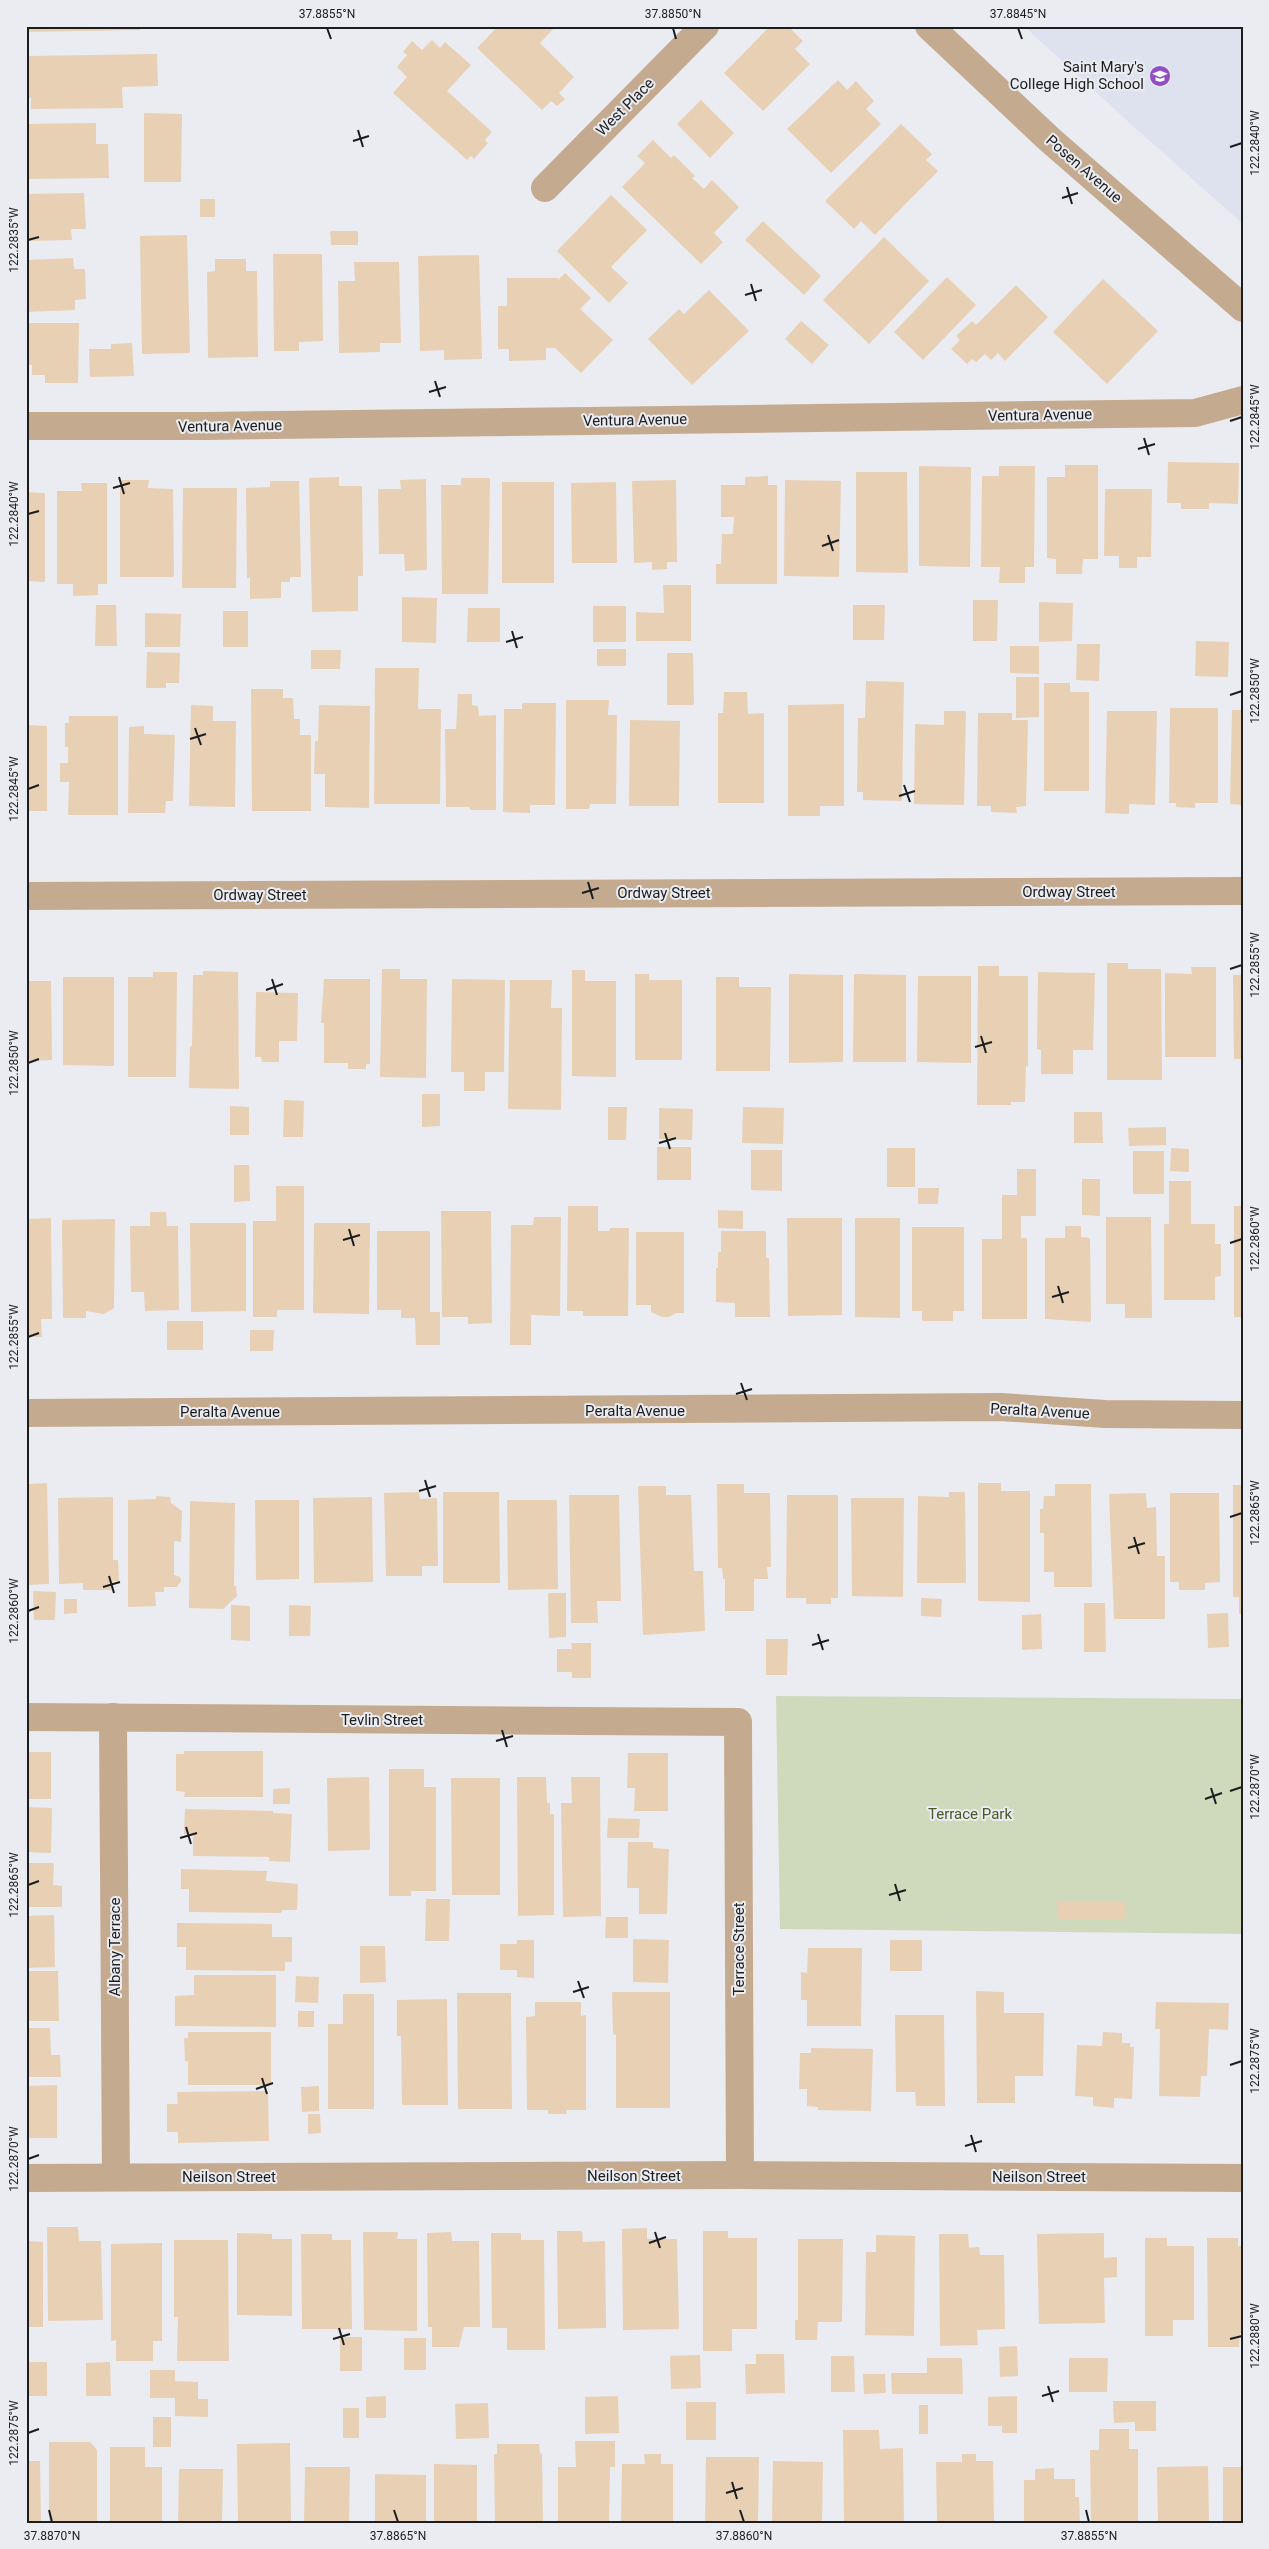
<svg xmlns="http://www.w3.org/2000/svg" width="1269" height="2549" viewBox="0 0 1269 2549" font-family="Roboto,sans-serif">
<rect width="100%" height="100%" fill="#ebecf1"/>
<polygon fill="#dde2ee" points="1024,26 1243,26 1243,224 1132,125"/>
<polygon fill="#cfdabc" points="776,1696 1243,1699 1243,1934 780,1929"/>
<g fill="#e8d0b5">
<polygon points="26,26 140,26 140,30 26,32"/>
<polygon points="498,26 556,26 540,43 574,77 559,93 565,99 557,106 551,101 542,110 477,48"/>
<polygon points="770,26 788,26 803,41 795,49 810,64 763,111 724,73"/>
<polygon points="432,40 440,48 445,42 471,65 447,91 492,132 485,140 488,143 474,159 471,156 467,160 393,93 407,77 397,67 407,55 403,52 412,41 422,50"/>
<polygon points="157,54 158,86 122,87 123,108 31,109 31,98 26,99 26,56"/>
<polygon points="838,80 847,90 856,81 874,101 866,109 881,124 831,173 787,129"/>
<polygon points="701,100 734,133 710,158 677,124"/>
<polygon points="144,113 182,114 181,182 144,182"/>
<polygon points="96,123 96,144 108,144 109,178 26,179 26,124"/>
<polygon points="901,124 932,154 926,160 938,171 875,235 861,221 854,229 825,201"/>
<polygon points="653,140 671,158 674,155 695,176 692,178 704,189 712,180 739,207 714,233 723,242 701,264 622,187 645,163 637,156"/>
<polygon points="84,193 86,229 71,229 72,240 26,241 26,194"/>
<polygon points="611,195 647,230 611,267 628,283 609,303 557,251"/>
<rect x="200" y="199" width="15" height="18"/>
<polygon points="763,221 821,276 804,295 745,240"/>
<polygon points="330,231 358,231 358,245 331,245"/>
<polygon points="187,235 190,353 142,354 140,236"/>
<polygon points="884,237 929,281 869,344 823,300"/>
<polygon points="273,254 322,254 323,341 299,342 299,351 274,351"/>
<polygon points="479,255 482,359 444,360 444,350 420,351 418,256"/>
<polygon points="73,258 74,269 85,269 86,299 75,300 75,310 26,312 26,260"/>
<polygon points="215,259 246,259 246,271 257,271 258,357 208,358 207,272 215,271"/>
<polygon points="354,262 399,262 401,343 380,343 380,352 339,353 338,281 355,281"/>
<polygon points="565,273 591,298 580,309 613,340 581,373 555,348 546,348 546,360 509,361 509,349 498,349 498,306 507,306 507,278 558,278 558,280"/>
<polygon points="947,277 976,305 923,360 894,332"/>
<polygon points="1103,279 1158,331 1107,384 1053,332"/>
<polygon points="1016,285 1048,317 1005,361 998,353 991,360 985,354 976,362 972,359 967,364 951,349 960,340 956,336 972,321 976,325"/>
<polygon points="709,290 749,331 692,385 648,339 679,309 684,314"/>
<polygon points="801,321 829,345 812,364 785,339"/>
<polygon points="26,323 79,323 78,383 45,383 45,375 32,375 32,365 26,365"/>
<polygon points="132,343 134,376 90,377 89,349 111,349 111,344"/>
<polygon points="1168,462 1239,463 1238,504 1209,503 1209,509 1181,509 1181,503 1167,503"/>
<polygon points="1065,465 1098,465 1098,559 1083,559 1082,574 1056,574 1056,559 1047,558 1047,477 1065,477"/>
<polygon points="919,466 971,467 970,567 919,566"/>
<polygon points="999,466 1035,466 1034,567 1025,567 1025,583 999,583 1000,567 981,567 982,476 999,476"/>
<polygon points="856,472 907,472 908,573 856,572"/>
<polygon points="768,476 768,485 777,485 777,584 716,584 716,564 721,564 722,534 733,534 734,517 721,517 721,485 745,485 745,477"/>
<polygon points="339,477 339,486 362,486 363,576 358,576 358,611 312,612 309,478"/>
<polygon points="461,478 490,478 488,594 442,594 441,485 461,485"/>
<polygon points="426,479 427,570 405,571 404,554 379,554 378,489 401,489 400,480"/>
<polygon points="120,480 149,480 148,488 173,489 174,577 120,577"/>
<polygon points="676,480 677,562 667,562 667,569 652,570 652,562 634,563 632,481"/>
<polygon points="785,480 841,481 839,577 784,576"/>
<polygon points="270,481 299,481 301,577 290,577 290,582 281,582 281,598 250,599 250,578 247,578 246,488 270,487"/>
<rect x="502" y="482" width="52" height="101"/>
<polygon points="616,482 617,563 572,563 571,483"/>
<polygon points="81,483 107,483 107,584 98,584 98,595 73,596 73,584 57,584 57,491 82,491"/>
<polygon points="183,488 237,488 236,588 182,588"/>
<polygon points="1105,489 1152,489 1151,557 1137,557 1137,568 1119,568 1119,556 1104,556"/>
<polygon points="26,492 45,493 45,582 26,581"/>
<polygon points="663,585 691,585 691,641 636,641 636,612 664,613"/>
<polygon points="402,597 437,598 436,643 402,642"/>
<polygon points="973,600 998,600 997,641 973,641"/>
<polygon points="1039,602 1073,603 1072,641 1039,642"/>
<polygon points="96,605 116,605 117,646 95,646"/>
<polygon points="853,605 885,605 884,640 853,640"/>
<rect x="593" y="606" width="33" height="36"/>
<polygon points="468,608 500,608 500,642 467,642"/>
<rect x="223" y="611" width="25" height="36"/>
<polygon points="145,613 181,614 180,647 145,647"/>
<polygon points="1196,641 1229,642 1228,677 1195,676"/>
<polygon points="1077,644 1100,644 1099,681 1076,680"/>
<polygon points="1010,646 1039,646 1039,674 1010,673"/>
<rect x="597" y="649" width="29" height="17"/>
<polygon points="311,650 341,650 340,669 311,669"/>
<polygon points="147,652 180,653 179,683 166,683 166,688 146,688"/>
<polygon points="667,653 693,653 694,705 667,705"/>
<polygon points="375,668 419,668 418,709 441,709 440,804 374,804"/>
<polygon points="1016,677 1039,677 1039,717 1016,718"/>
<polygon points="866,681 904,682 902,801 863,800 863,792 857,792 858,718 865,718"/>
<polygon points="1044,683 1070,683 1070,692 1089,692 1089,791 1044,791"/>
<polygon points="251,689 283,689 283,698 293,698 294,719 300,719 300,735 311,735 311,811 252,811"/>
<polygon points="724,692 747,692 748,714 764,713 764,803 718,803 718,713 723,713"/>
<polygon points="458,694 472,694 472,705 478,706 479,716 496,715 496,810 470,810 470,807 446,807 445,729 456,729"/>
<polygon points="566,700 609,700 608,715 617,715 616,804 590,804 589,809 566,809"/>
<polygon points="522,703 556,703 555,805 530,805 530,813 503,812 504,709 522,709"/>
<polygon points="844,704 844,806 820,806 820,816 788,816 788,705"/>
<polygon points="191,705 213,706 213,721 236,721 235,807 189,806"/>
<polygon points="319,705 370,706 369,808 325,807 325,774 314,774 315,741 318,741"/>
<polygon points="1170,708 1218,708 1218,803 1195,803 1195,808 1176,807 1176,803 1169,803"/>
<polygon points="1232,710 1243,710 1243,805 1230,804"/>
<polygon points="944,711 966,711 964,805 914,804 915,724 944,725"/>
<polygon points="1107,711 1157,711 1155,805 1129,804 1129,814 1105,813"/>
<polygon points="978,713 1012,713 1012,720 1028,720 1026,806 1016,807 1017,813 991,812 991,806 977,806"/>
<polygon points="69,716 118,716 118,815 68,815 69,782 60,782 60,763 68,763 68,747 65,747 65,723 69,723"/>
<polygon points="630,720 680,721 679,806 629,806"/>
<polygon points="26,725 47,726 47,811 26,811"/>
<polygon points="144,726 144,734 175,735 173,801 166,801 165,813 128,813 129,727"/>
<polygon points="1107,963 1128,963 1128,969 1161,969 1162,1080 1107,1080"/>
<polygon points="978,966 999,966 999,976 1028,976 1028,1067 1026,1066 1025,1102 1011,1102 1011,1105 977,1105"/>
<polygon points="1191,967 1216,967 1216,1057 1165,1057 1165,973 1192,974"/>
<polygon points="382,969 400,969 400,979 427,979 426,1078 380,1077"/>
<polygon points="572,970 585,970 585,981 616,981 616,1077 572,1076"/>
<polygon points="203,971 238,972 239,1089 189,1088 190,1046 192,1046 193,975 203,975"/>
<polygon points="153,972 177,972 176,1077 128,1077 128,977 153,977"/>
<polygon points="1038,972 1095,973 1093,1050 1073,1050 1073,1074 1041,1074 1041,1050 1037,1049"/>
<polygon points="635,974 649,974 649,980 682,980 682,1060 635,1060"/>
<polygon points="789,974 843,975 843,1062 789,1063"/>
<polygon points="854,974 906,975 906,1062 853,1062"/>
<polygon points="1233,975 1243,975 1243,1059 1234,1059"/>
<polygon points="918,976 971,976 971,1063 917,1062"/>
<polygon points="63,977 114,977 114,1066 63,1065"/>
<polygon points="716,977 739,977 739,987 771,987 770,1071 716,1071"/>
<polygon points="324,979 370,979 370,1064 366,1064 366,1069 348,1069 348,1063 324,1063 324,1023 321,1023"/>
<polygon points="452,979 505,980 504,1072 485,1072 485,1091 464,1091 464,1072 451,1072"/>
<polygon points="510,980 552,980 551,1008 562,1008 561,1110 508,1109"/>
<polygon points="26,981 51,981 52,1060 26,1061"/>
<polygon points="256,992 298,993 297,1041 279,1041 279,1062 262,1062 261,1057 255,1057"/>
<polygon points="422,1094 440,1094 440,1126 422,1127"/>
<polygon points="284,1100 304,1101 303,1137 283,1137"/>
<polygon points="230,1106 249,1107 249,1135 230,1135"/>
<polygon points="608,1107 627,1107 626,1140 608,1140"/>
<polygon points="743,1107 784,1108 783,1144 742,1143"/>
<polygon points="659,1108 693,1109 692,1140 659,1139"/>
<polygon points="1074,1112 1102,1112 1103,1143 1074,1143"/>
<polygon points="1166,1127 1166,1145 1129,1146 1128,1128"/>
<rect x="657" y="1147" width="34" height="33"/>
<rect x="887" y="1148" width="28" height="39"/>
<polygon points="1171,1148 1189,1149 1189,1172 1170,1171"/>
<polygon points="751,1150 782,1150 782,1191 751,1190"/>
<rect x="1133" y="1151" width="31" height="43"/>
<polygon points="234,1165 249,1165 250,1201 234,1202"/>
<polygon points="1017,1169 1036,1169 1036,1216 1021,1216 1021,1238 1027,1238 1027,1319 982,1319 982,1239 1002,1239 1002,1195 1017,1195"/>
<polygon points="1082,1179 1100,1179 1100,1216 1082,1215"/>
<polygon points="1169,1181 1191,1181 1191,1224 1215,1224 1215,1244 1221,1244 1221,1276 1215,1277 1215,1300 1164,1300 1164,1224 1169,1224"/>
<polygon points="276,1186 304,1186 304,1310 277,1310 277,1317 253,1317 253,1221 276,1221"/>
<polygon points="918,1188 939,1188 938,1204 918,1204"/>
<polygon points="568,1206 598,1206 598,1231 609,1231 610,1228 629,1228 628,1316 583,1316 583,1311 567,1311"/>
<rect x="1234" y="1206" width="9" height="111"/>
<polygon points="718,1210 743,1211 743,1229 718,1228"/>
<polygon points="441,1211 491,1211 492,1323 468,1324 468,1317 442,1317"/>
<polygon points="150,1212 166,1212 167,1226 178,1226 179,1310 145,1311 144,1292 131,1292 130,1226 150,1226"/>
<polygon points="534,1217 561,1217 560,1316 531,1315 531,1345 510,1345 511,1225 533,1225"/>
<polygon points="1106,1217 1151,1217 1152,1318 1125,1318 1125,1304 1106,1304"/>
<polygon points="51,1218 52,1319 41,1319 42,1337 26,1337 26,1219"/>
<polygon points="787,1218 842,1218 842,1315 788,1316"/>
<polygon points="855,1218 900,1218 900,1318 855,1317"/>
<polygon points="115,1219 114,1308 104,1314 86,1311 86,1318 63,1318 62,1220"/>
<polygon points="190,1223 246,1223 246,1311 191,1312"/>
<polygon points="314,1223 370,1223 369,1314 313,1313"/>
<polygon points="1065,1226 1081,1226 1081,1237 1090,1238 1091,1322 1045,1319 1045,1238 1065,1238"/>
<polygon points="912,1227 964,1227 964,1311 953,1311 953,1321 922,1321 922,1311 912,1311"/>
<polygon points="377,1231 430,1231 430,1312 440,1312 440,1345 416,1345 415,1318 401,1318 401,1310 377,1310"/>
<polygon points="721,1231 766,1231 766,1258 769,1258 770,1317 735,1317 735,1303 716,1302 716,1268 718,1268 718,1252 721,1252"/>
<polygon points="636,1232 684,1232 684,1313 676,1313 669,1317 662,1317 651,1312 651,1305 636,1305"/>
<rect x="167" y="1321" width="36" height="29"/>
<polygon points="250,1330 274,1330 273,1351 250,1351"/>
<polygon points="47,1483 49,1584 26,1585 26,1484"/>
<polygon points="978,1483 1001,1483 1001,1491 1030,1491 1030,1602 978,1601"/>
<polygon points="717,1484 744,1484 744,1493 770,1493 771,1567 767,1567 768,1579 754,1579 754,1611 725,1611 725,1579 723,1579 722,1568 718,1568"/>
<polygon points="1055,1484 1091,1484 1092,1587 1054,1587 1054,1572 1044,1572 1044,1533 1040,1533 1040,1509 1043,1509 1044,1496 1055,1496"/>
<polygon points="1233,1485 1243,1485 1243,1614 1239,1614 1239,1597 1233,1597"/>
<polygon points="638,1486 666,1486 666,1495 691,1495 694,1571 703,1571 705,1631 643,1635"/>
<polygon points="419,1492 420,1499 437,1498 438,1566 422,1566 422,1576 386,1576 384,1493"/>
<polygon points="443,1492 499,1492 500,1583 443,1583"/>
<polygon points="949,1492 965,1492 966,1583 917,1583 918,1496 949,1497"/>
<polygon points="1146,1493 1147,1508 1156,1507 1157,1556 1165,1556 1165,1619 1114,1619 1109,1494"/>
<polygon points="1170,1493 1219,1493 1220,1582 1205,1583 1205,1590 1179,1590 1179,1582 1170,1582"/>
<polygon points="569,1495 619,1495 621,1601 597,1601 598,1623 571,1623"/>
<polygon points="787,1495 838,1495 838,1598 831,1598 831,1604 806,1604 806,1598 786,1598"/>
<polygon points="156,1496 170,1497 171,1503 182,1511 181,1542 174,1541 174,1575 180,1577 181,1581 177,1587 164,1587 164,1592 155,1592 156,1606 128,1607 128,1500 156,1499"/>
<polygon points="113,1497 113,1560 118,1560 119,1581 113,1581 113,1590 83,1590 83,1583 59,1584 58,1498"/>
<polygon points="372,1497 373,1582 314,1583 313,1498"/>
<polygon points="851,1498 904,1498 903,1597 852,1596"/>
<polygon points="255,1500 299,1500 299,1579 256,1580"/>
<polygon points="507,1500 557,1500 558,1589 508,1590"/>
<polygon points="190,1501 235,1503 234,1586 236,1586 237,1596 223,1609 189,1608"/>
<polygon points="33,1591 56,1592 55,1620 34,1620"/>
<polygon points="548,1593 566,1593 566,1637 549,1638"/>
<polygon points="921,1598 942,1599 941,1617 921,1616"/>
<polygon points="64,1599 77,1599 77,1613 64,1614"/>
<polygon points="1084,1603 1105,1603 1106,1652 1084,1652"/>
<polygon points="231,1605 250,1606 250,1641 231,1640"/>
<polygon points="289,1605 311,1606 310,1636 289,1636"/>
<polygon points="1228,1613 1229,1647 1208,1648 1207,1614"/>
<polygon points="1041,1614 1042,1649 1022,1650 1022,1615"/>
<polygon points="766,1639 788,1639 787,1675 766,1675"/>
<polygon points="571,1643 591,1643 591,1678 572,1678 572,1672 557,1672 557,1649 572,1649"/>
<polygon points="184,1751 263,1751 263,1797 184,1797 185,1792 176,1791 176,1754 184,1754"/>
<rect x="26" y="1752" width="25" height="47"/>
<polygon points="628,1753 668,1753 668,1811 634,1811 635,1788 627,1788"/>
<polygon points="389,1769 424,1769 424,1787 436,1787 436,1891 411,1891 411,1896 389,1896"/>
<polygon points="369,1777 370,1850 328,1851 327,1778"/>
<polygon points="517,1777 546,1777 547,1803 550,1803 550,1814 554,1814 554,1915 518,1916"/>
<polygon points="571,1777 600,1777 601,1916 563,1917 561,1803 572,1803"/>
<polygon points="451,1778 500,1778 500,1895 452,1895"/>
<polygon points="290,1788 290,1804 273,1804 273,1789"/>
<polygon points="26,1807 52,1808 51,1853 26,1852"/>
<polygon points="185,1809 273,1811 273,1813 292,1814 290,1862 269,1861 269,1857 193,1856 193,1834 184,1834"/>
<polygon points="608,1818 640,1819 639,1838 607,1838"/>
<polygon points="628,1842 653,1842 653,1848 669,1849 667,1914 639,1914 639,1888 627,1888"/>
<polygon points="26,1863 54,1863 53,1885 62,1886 62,1907 26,1907"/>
<polygon points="181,1869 267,1871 266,1881 298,1884 297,1910 282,1910 281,1913 189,1912 189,1889 181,1889"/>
<polygon points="426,1899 450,1899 449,1941 425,1941"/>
<polygon points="1058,1901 1126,1902 1126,1919 1058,1919"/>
<polygon points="54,1915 55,1967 26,1968 26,1916"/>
<polygon points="606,1917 628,1917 628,1938 605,1938"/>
<polygon points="177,1923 272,1924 272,1937 292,1937 292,1962 285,1962 285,1971 186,1970 186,1947 177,1947"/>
<polygon points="633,1939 669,1940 668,1983 633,1982"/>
<polygon points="517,1940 534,1940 534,1978 517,1977 517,1970 500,1970 500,1944 517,1944"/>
<rect x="890" y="1940" width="32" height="31"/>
<polygon points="360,1946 385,1946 386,1982 360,1983"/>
<polygon points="808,1948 862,1948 861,2026 807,2026 807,2000 801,2000 801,1972 807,1973"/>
<polygon points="26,1971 58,1971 59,2021 26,2021"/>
<polygon points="194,1975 276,1975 276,2027 175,2026 175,1996 194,1995"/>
<polygon points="296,1976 319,1977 318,2003 295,2002"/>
<polygon points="976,1991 1004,1992 1004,2013 1044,2013 1043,2076 1015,2076 1015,2103 977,2103"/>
<polygon points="612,1992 670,1992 670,2108 616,2108 616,2035 613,2034"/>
<polygon points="457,1993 511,1993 512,2109 458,2109"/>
<polygon points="343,1994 374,1994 374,2109 328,2109 328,2024 343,2024"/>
<polygon points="447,1999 448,2105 402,2105 401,2036 397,2036 397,2000"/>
<polygon points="535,2002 581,2002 581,2016 586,2015 586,2110 566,2110 567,2114 548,2114 548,2110 527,2110 526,2017 535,2016"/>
<polygon points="1156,2002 1229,2003 1228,2030 1209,2029 1207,2076 1201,2076 1200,2097 1159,2096 1160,2029 1155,2029"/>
<rect x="298" y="2011" width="16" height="16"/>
<polygon points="895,2015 944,2015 945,2106 916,2106 915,2092 896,2092"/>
<polygon points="26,2028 50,2028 51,2055 60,2055 61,2077 26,2077"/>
<polygon points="188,2032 271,2032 271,2085 188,2085 188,2061 185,2061 184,2038 188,2038"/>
<polygon points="1103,2032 1122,2033 1122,2043 1130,2043 1130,2047 1134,2047 1132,2099 1114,2098 1114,2108 1093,2106 1093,2097 1075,2096 1077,2045 1102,2046"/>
<polygon points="811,2048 873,2049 871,2111 818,2110 818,2107 807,2106 807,2089 799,2089 800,2053 811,2053"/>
<polygon points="57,2085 57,2138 26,2138 26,2086"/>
<polygon points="319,2086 319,2111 302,2112 301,2087"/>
<polygon points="268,2091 269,2141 178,2143 178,2132 167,2132 167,2104 178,2104 177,2092"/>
<polygon points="308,2114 320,2114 321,2133 308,2134"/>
<polygon points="47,2227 78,2227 79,2241 101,2241 103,2320 48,2321"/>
<polygon points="647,2228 647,2239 677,2239 679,2329 623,2330 622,2229"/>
<polygon points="557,2231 582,2231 583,2242 605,2241 606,2328 558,2329"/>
<polygon points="703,2231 728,2231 728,2238 757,2238 757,2329 732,2329 732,2351 703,2351"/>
<polygon points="363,2232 398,2232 397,2239 417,2239 417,2331 364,2330"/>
<polygon points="451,2232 452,2241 479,2241 480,2327 464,2327 459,2347 432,2347 432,2327 428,2327 427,2233"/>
<polygon points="237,2233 272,2234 272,2239 292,2239 292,2316 237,2315"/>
<polygon points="491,2233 521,2233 521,2240 544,2240 545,2350 507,2350 507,2328 492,2328"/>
<polygon points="1104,2233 1104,2258 1117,2257 1117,2277 1104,2278 1105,2323 1039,2324 1037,2234"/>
<polygon points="301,2234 332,2234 332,2240 351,2240 352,2329 302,2329"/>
<polygon points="939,2234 968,2234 969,2248 979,2247 980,2255 1004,2255 1005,2329 977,2330 978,2345 940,2346"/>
<polygon points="876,2235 915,2236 914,2336 865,2335 866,2252 876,2252"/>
<polygon points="1145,2238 1167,2238 1167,2246 1194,2246 1194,2320 1173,2320 1173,2336 1145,2336"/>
<polygon points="1207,2238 1238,2238 1238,2246 1243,2246 1243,2333 1240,2333 1239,2347 1208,2347"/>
<polygon points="798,2239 843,2239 842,2322 818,2322 817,2340 795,2340 795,2320 798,2320"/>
<polygon points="174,2240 228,2240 229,2361 177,2361 178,2317 174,2317"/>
<polygon points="26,2241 43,2242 43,2327 26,2327"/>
<polygon points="162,2243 162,2341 153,2341 153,2361 116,2361 116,2340 111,2341 111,2244"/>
<rect x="340" y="2337" width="22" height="34"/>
<rect x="404" y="2338" width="22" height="32"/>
<polygon points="1017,2346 1018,2376 1000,2377 999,2347"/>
<polygon points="756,2354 784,2354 785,2393 746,2394 745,2364 756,2364"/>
<polygon points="700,2355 701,2388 671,2389 670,2356"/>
<polygon points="831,2356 854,2356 855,2392 831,2392"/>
<polygon points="927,2358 962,2358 963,2394 892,2394 891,2373 927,2373"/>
<polygon points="1069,2358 1108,2358 1107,2392 1069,2392"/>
<rect x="26" y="2362" width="21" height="34"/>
<polygon points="110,2362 111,2396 86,2396 86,2363"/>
<polygon points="150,2370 175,2370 175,2381 198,2382 198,2399 208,2399 208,2417 175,2416 175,2398 150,2398"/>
<polygon points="863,2374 885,2374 886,2393 864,2394"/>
<polygon points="386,2396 386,2418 366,2418 366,2397"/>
<polygon points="618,2396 619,2433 585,2434 585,2397"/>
<polygon points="1017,2396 1017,2433 1002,2433 1002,2426 988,2426 988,2397"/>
<polygon points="1113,2401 1156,2401 1156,2431 1135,2431 1135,2422 1114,2423"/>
<rect x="686" y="2402" width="30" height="38"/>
<polygon points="488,2403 489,2438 456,2439 455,2404"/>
<rect x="919" y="2405" width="9" height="29"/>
<rect x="343" y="2408" width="16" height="30"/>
<rect x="153" y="2417" width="18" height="30"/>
<polygon points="1099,2429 1129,2429 1129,2449 1138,2449 1138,2523 1091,2523 1090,2450 1099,2450"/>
<polygon points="843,2430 879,2430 880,2449 903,2448 904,2523 844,2522"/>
<polygon points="575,2441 615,2441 615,2467 610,2467 609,2523 558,2523 558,2467 576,2467"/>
<polygon points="49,2442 90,2442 97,2450 97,2523 49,2523"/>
<polygon points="290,2443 291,2523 238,2523 237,2444"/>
<polygon points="497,2444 539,2444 540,2454 542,2453 543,2523 495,2523 494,2454 497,2454"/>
<polygon points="110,2447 145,2447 145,2467 162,2467 162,2523 110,2523"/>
<polygon points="644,2454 661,2454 661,2464 673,2464 673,2523 621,2523 622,2464 645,2464"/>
<polygon points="962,2454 976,2454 976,2461 993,2461 994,2523 937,2523 936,2462 962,2462"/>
<polygon points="706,2457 759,2457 758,2523 705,2523"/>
<polygon points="26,2461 40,2461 41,2523 26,2523"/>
<polygon points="773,2461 823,2462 822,2523 772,2523"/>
<polygon points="434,2464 477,2465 477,2523 434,2523"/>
<polygon points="1208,2466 1209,2523 1158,2523 1157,2467"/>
<polygon points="305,2467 350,2467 349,2523 304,2523"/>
<rect x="1223" y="2467" width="20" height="56"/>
<polygon points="1054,2468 1054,2479 1075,2479 1075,2497 1079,2497 1080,2522 1024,2523 1024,2480 1035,2480 1035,2469"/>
<polygon points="179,2469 223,2469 222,2523 178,2523"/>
<polygon points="375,2474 426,2475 426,2523 375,2523"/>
</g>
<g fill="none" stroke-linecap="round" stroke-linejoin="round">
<g stroke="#c4ab90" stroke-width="28">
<polyline points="929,26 1049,139 1243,308"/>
<polyline points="545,188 705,26"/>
<polyline points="26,426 205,426 1195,413 1243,400"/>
<polyline points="26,896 1243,891"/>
<polyline points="26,1413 1001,1407 1105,1414 1243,1415"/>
<polyline points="26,1717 738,1722 740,2175"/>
<polyline points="113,1717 116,2177"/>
<polyline points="26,2178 740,2175 1243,2178"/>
</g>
</g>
<path fill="none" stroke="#1c1d1e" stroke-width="2" d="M327,28L331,39M673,28L676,39M1018,28L1022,39M358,130L363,147M353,141L369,136M1230,147L1242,143M1067,187L1072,204M1062,198L1078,193M28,240L39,237M751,284L756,301M745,295L762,290M435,381L440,397M429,392L446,387M1230,421L1242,417M1144,438L1149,455M1138,449L1155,444M119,477L124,494M113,488L130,483M28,514L39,511M828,535L833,551M822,546L839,540M512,631L517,648M506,642L523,637M1230,695L1242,691M195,728L201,745M190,739L206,734M904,785L910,802M28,789L39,785M899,796L915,791M588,882L593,899M582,893L599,888M1230,969L1242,965M272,979L277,995M266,990L283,984M981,1036L986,1053M975,1047L992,1042M28,1063L39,1059M665,1133L670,1149M659,1143L676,1138M349,1229L354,1246M343,1240L360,1235M1230,1243L1242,1239M1058,1286L1063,1303M1052,1297L1069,1292M28,1337L39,1333M741,1383L747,1400M736,1394L752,1389M425,1480L430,1497M419,1491L436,1486M1230,1517L1242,1513M1134,1537L1139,1554M1128,1548L1145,1543M109,1576L114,1593M103,1587L120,1582M28,1611L39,1607M818,1634L823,1650M812,1645L829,1640M502,1730L507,1747M496,1741L513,1736M1211,1788L1216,1804M1230,1791L1242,1787M1205,1799L1222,1793M186,1827L191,1844M180,1838L197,1833M895,1884L900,1901M28,1885L39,1881M889,1895L906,1890M578,1981L584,1998M573,1992L589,1987M1230,2065L1242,2061M262,2078L267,2094M256,2089L273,2083M971,2135L976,2152M965,2146L982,2141M28,2159L39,2155M655,2232L660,2248M649,2243L666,2237M339,2328L344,2345M333,2339L350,2334M1230,2339L1242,2336M1048,2386L1053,2402M1042,2396L1059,2391M28,2433L39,2429M732,2482L737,2499M726,2493L743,2488M49,2510L52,2522M394,2510L398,2522M740,2510L744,2522M1086,2510L1089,2522"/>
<defs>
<g id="school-disc" transform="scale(1.125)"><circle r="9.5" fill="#924fc4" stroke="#ebecf1"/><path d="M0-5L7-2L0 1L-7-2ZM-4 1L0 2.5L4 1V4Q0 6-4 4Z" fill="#fff"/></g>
</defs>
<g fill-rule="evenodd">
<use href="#school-disc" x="1160" y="76"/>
</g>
<g text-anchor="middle" stroke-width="4" stroke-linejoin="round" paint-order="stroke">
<g font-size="15" fill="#1c1d1e" stroke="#ebecf1" text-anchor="end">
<text x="1144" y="72">Saint Mary's<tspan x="1144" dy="17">College High School</tspan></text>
</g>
<g font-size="15" fill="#1c1d1e" stroke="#ebecf1">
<text transform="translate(625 107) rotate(-45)" y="5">West Place</text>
<text transform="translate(1084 169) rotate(41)" y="5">Posen Avenue</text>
<text transform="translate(1040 415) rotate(-1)" y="5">Ventura Avenue</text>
<text transform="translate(635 420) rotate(-1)" y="5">Ventura Avenue</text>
<text transform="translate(230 426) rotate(-1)" y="5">Ventura Avenue</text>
<text x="1069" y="897">Ordway Street</text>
<text x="664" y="898">Ordway Street</text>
<text x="260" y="900">Ordway Street</text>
<text x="635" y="1416">Peralta Avenue</text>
<text transform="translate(1040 1411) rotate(3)" y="5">Peralta Avenue</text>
<text x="230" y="1417">Peralta Avenue</text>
<text x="382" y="1725">Tevlin Street</text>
<text transform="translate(115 1947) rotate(-90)" y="5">Albany Terrace</text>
<text transform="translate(739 1949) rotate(-90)" y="5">Terrace Street</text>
<text x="634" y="2181">Neilson Street</text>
<text x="229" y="2182">Neilson Street</text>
<text x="1039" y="2182">Neilson Street</text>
</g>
<g font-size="15" fill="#4a5927" stroke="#ebecf1">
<text x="970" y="1819">Terrace Park</text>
</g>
</g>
<rect width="1269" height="2549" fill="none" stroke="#ebecf1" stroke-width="55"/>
<rect x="28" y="28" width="1214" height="2494" fill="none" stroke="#1c1d1e" stroke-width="2"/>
<g font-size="12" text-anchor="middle" fill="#1c1d1e">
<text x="327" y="18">37.8855°N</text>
<text x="673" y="18">37.8850°N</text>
<text x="1018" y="18">37.8845°N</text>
<text transform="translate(1255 143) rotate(-90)" y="4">122.2840°W</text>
<text transform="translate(14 240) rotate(-90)" y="4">122.2835°W</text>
<text transform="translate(1255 417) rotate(-90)" y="4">122.2845°W</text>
<text transform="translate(14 514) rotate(-90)" y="4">122.2840°W</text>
<text transform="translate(1255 691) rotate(-90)" y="4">122.2850°W</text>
<text transform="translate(14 789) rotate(-90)" y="4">122.2845°W</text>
<text transform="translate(1255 965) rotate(-90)" y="4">122.2855°W</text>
<text transform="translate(14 1063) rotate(-90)" y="4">122.2850°W</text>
<text transform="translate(1255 1239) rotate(-90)" y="4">122.2860°W</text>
<text transform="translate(14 1337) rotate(-90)" y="4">122.2855°W</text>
<text transform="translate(1255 1513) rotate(-90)" y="4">122.2865°W</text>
<text transform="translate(14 1611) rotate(-90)" y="4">122.2860°W</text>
<text transform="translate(1255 1787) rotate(-90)" y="4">122.2870°W</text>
<text transform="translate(14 1885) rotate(-90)" y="4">122.2865°W</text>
<text transform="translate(1255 2061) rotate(-90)" y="4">122.2875°W</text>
<text transform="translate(14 2159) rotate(-90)" y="4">122.2870°W</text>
<text transform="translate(1255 2336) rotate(-90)" y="4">122.2880°W</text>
<text transform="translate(14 2433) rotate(-90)" y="4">122.2875°W</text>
<text x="52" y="2540">37.8870°N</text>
<text x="398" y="2540">37.8865°N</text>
<text x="744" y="2540">37.8860°N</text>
<text x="1089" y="2540">37.8855°N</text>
</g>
</svg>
